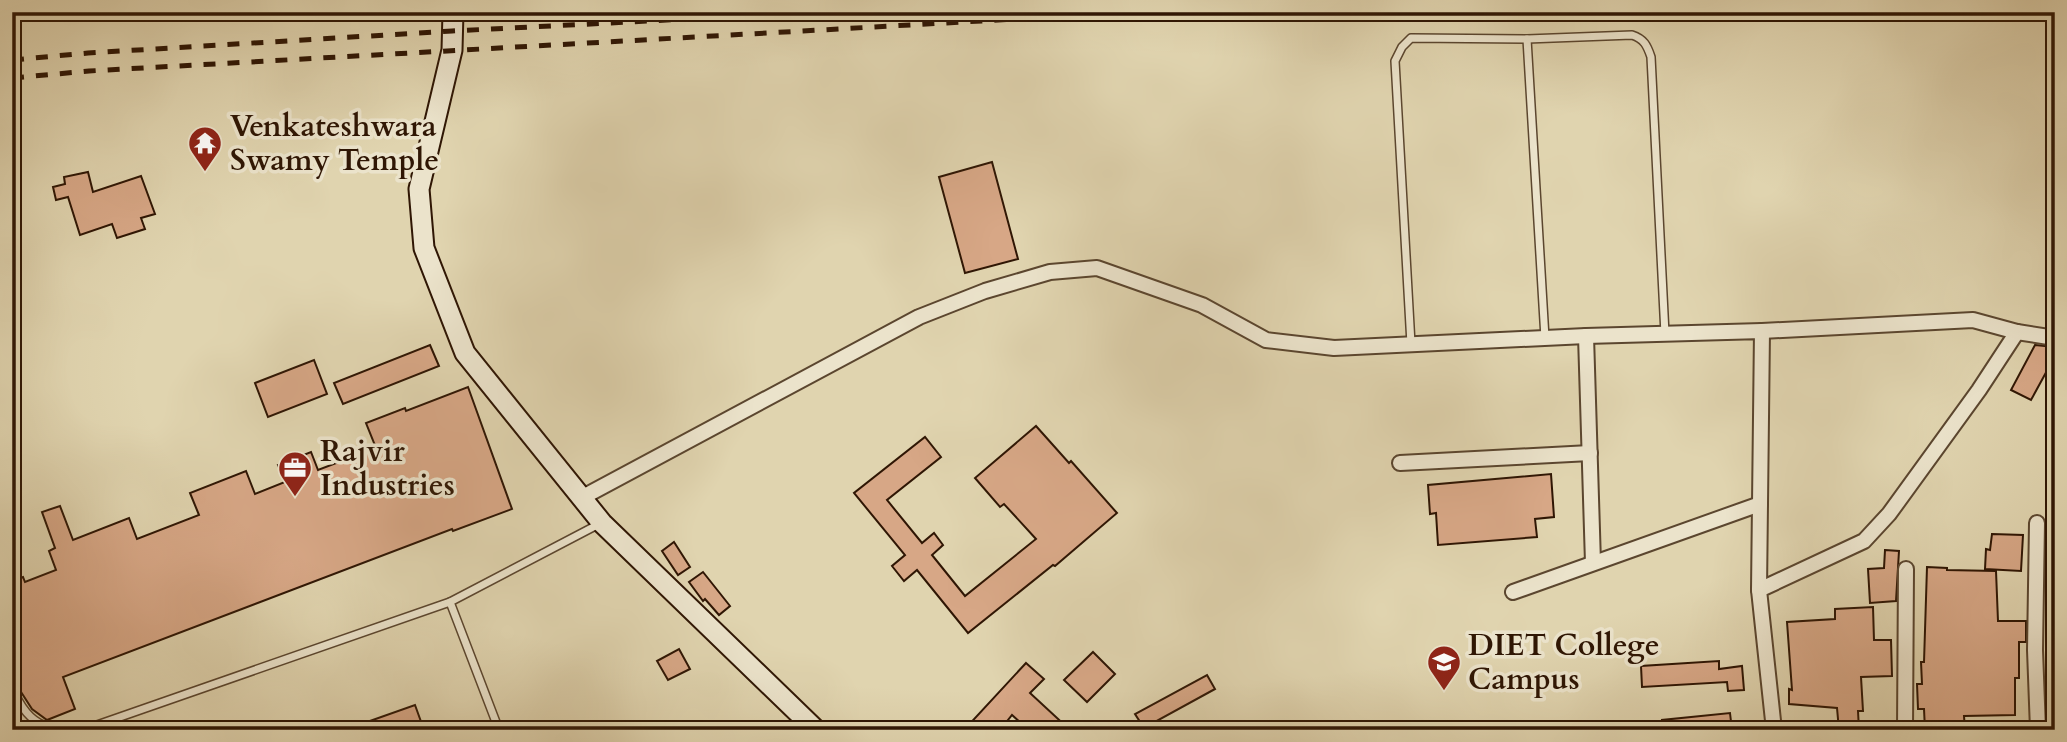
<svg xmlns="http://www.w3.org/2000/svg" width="2067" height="742" viewBox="0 0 2067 742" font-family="Cardo,serif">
<rect width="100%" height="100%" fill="#e0d4af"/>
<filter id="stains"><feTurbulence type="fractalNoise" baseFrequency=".00286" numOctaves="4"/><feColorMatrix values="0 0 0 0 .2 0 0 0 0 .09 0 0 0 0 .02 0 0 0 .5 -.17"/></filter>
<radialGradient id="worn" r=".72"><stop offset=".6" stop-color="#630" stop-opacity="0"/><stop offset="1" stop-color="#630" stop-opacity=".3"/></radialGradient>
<g fill="#d7a786" stroke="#2f1604" stroke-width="2">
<polygon points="992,162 1018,259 965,273 939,177"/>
<polygon points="88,172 93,192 141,176 155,214 141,218 145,229 117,238 112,224 80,235 68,197 56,200 53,187 65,184 64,177"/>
<polygon points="430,345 439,366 343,404 334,383"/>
<polygon points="2035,345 2055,347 2055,356 2031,400 2011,390"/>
<polygon points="314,360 327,394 268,417 255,383"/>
<polygon points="468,387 512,509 453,531 452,529 63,677 75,709 47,720 32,709 12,678 12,581 23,577 25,582 56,570 49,551 55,548 42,512 60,506 73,540 129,518 137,539 199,515 190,493 246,471 255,494 285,482 278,465 311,452 318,470 376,448 366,423 405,408 406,411"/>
<polygon points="1036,426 1069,463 1071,461 1117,513 1055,566 1053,565 968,633 917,570 904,581 892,566 905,555 854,493 925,437 941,457 887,500 922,543 934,533 943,545 932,555 965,596 1036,539 1004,504 1000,507 975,478"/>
<polygon points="1551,474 1554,517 1535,519 1537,537 1438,545 1436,513 1430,514 1428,485"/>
<polygon points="1992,534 2023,535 2021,571 1985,569 1986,549 1990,550"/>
<polygon points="674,542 690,567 678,575 662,551"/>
<polygon points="1885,550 1899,551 1896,601 1870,603 1868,569 1884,568"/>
<polygon points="1927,567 1947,568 1947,570 1996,571 1998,621 2026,621 2026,642 2019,642 2019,678 2015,678 2015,715 1964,716 1965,730 1925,730 1924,709 1918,709 1917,684 1922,684 1921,662 1924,662"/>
<polygon points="703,572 730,606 719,615 705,599 703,601 689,582"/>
<polygon points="1873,607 1874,640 1891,640 1892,676 1861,677 1863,711 1858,711 1859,730 1839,730 1837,708 1789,704 1789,689 1792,690 1787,622 1835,619 1835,609"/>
<polygon points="679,649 690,669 668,680 657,661"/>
<polygon points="1093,652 1115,674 1087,702 1064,680"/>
<polygon points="1719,661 1719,669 1742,666 1744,690 1728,691 1727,682 1642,687 1641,666"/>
<polygon points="1026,663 1044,679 1030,693 1070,730 1029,730 1012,715 1000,730 964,730"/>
<polygon points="1207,675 1215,689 1144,728 1135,714"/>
<polygon points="415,705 424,730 350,730 350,728"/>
<polygon points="1730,713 1732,730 1663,730 1662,720"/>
</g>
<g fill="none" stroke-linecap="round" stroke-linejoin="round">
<g stroke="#5b462f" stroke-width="10">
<g id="lane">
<path d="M1527,39L1632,35C1644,39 1647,45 1651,57L1665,334"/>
<polyline points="1411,344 1395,61 1402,47 1411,38 1527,39 1545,338"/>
<path d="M12,687C31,734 53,730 97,725L450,602"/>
<polyline points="499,730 450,602 601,523"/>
</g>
</g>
<g stroke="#5b462f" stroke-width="18">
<g id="street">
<polyline points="1762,331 1973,320 2017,332 2055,338"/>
<polyline points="1586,336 1593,563"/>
<polyline points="1400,463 1590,453"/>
<polyline points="583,497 919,317 985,291 1050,272 1097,268 1202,305 1266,340 1334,348 1586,336 1762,331 1759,590"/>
<polyline points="2037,523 2035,650 2038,730"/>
<polyline points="1513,592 1760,504"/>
<polyline points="1774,730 1759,590 1864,541 1889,514 1979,390 2017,332"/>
<polyline points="1905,730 1906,569"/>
</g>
</g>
<g stroke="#2f1604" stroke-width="23">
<polyline id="secondary" points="453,12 452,50 419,189 424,248 465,353 602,523 816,730"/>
</g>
<use href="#lane" stroke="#ebe3cb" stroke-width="7"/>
<use href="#street" stroke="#ebe3cb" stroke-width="14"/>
<use href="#secondary" stroke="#ebe3cb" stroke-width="19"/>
<g stroke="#2f1604" stroke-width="5" stroke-dasharray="12 12" stroke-linecap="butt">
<polyline points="12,60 88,53 452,31 825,12"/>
<polyline points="12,78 89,71 1141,12"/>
</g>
</g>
<defs>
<g id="temple-pin" transform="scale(1.75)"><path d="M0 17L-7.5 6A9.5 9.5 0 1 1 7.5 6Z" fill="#8f2418" stroke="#ebe3cb"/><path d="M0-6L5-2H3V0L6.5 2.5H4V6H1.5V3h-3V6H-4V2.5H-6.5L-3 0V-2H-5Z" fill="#fff"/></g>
<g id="office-pin" transform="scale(1.75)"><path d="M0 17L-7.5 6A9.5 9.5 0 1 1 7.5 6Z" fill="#8f2418" stroke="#ebe3cb"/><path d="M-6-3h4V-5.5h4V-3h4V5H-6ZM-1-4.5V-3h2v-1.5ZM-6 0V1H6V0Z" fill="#fff"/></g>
<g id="university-pin" transform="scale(1.75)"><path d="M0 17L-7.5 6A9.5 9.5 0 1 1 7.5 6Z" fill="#8f2418" stroke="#ebe3cb"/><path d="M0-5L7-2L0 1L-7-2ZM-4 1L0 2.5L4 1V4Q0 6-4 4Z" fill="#fff"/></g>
</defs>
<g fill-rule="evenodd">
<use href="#temple-pin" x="205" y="143"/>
<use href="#office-pin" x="295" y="468"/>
<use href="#university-pin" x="1444" y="662"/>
</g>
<g text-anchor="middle" stroke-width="7" stroke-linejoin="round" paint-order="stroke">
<g font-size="30" font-weight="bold" fill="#2f1604" stroke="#ebe3cb" text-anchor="start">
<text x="230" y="136">Venkateshwara<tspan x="230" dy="34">Swamy Temple</tspan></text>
<text x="320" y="461">Rajvir<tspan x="320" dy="34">Industries</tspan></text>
<text x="1468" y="655">DIET College<tspan x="1468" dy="34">Campus</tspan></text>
</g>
</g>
<rect width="2067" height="742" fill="none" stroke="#e0d4af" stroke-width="42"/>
<rect x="14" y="14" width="2039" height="714" fill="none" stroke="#2f1604" stroke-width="3.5"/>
<rect x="21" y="21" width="2025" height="700" fill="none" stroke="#2f1604" stroke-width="2"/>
<rect width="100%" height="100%" filter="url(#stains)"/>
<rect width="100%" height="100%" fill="url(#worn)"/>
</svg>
